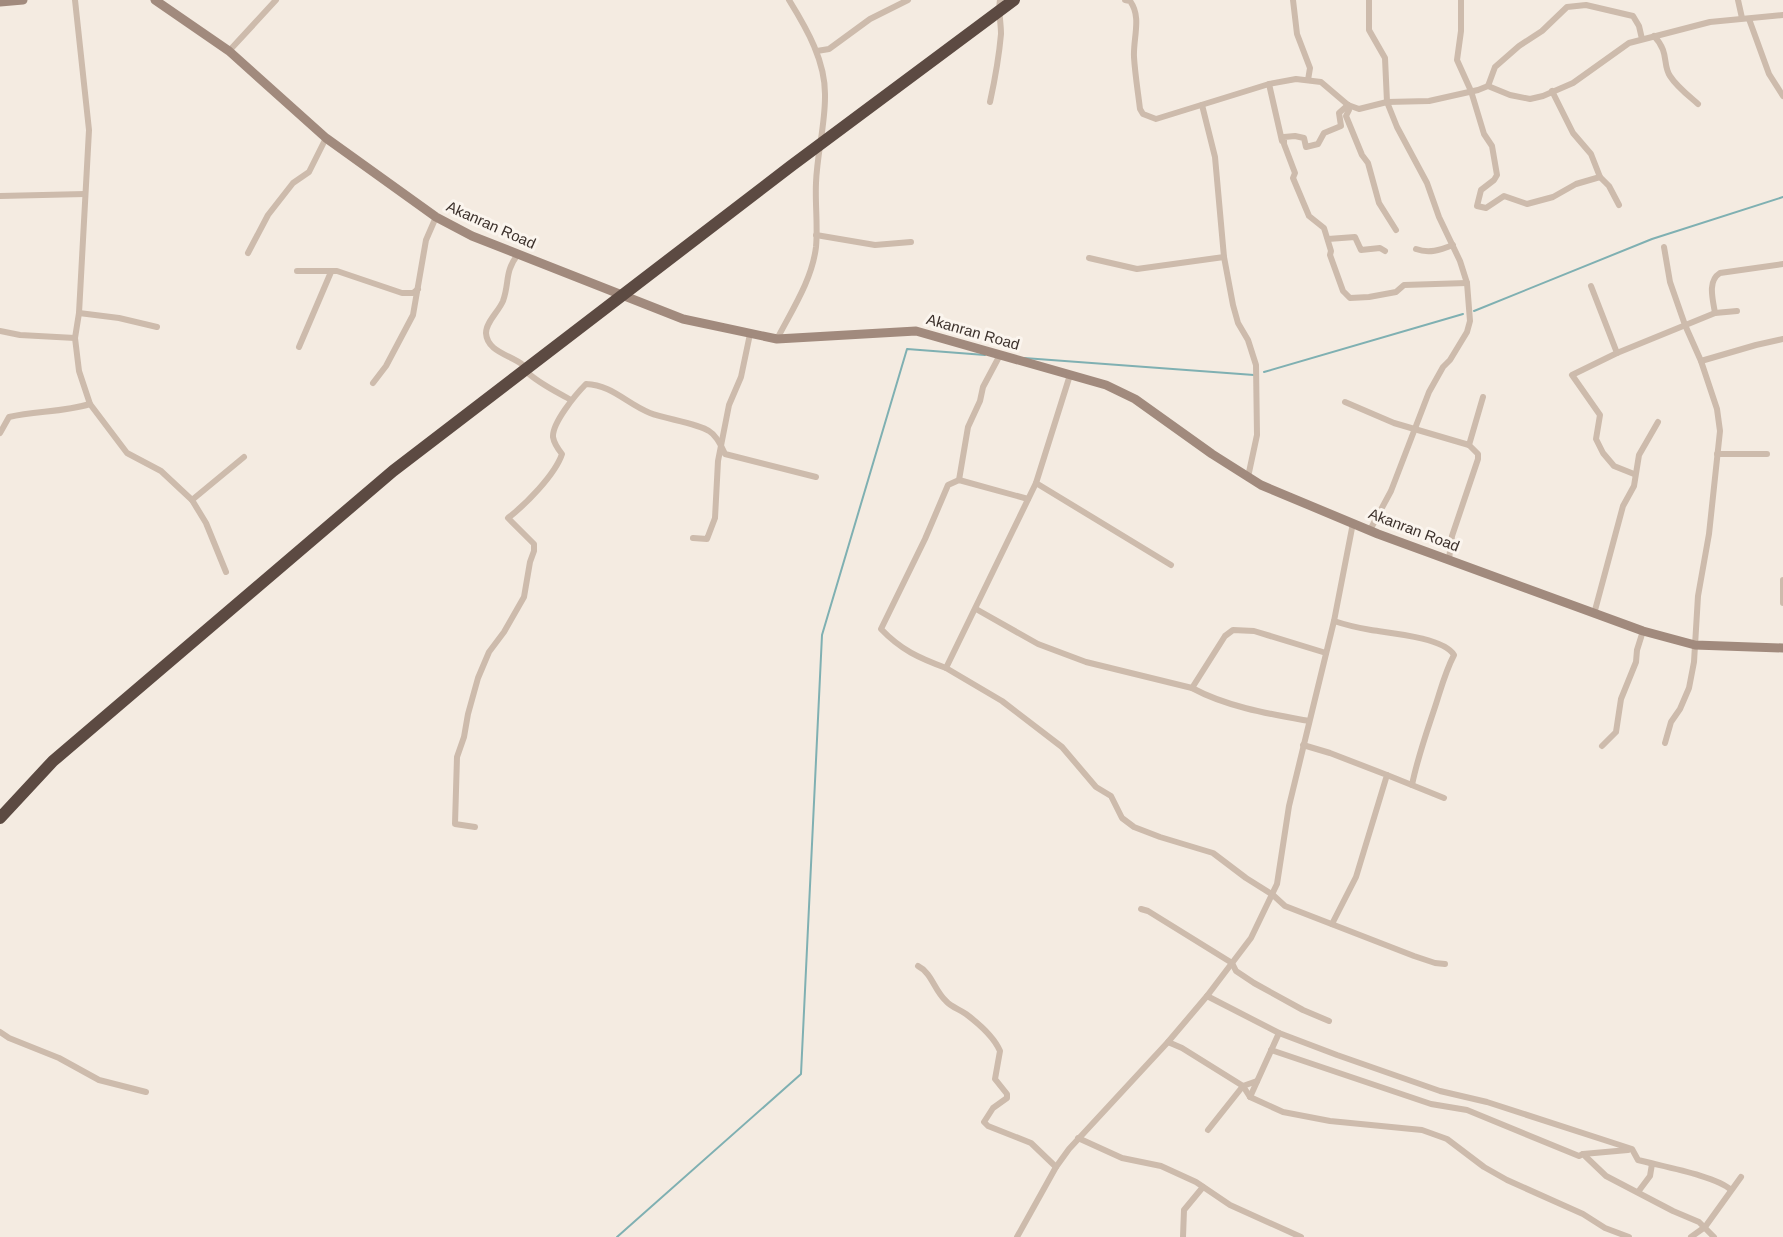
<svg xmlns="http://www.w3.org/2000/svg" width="1783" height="1237" viewBox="0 0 1783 1237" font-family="Arial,sans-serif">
<rect width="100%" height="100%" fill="#f4ebe1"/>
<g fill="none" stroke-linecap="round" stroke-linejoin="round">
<g stroke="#7fb0b2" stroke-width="2">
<polyline points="1474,311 1652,239 1783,197"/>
<polyline points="1024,358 1254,375"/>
<polyline points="1264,372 1463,314"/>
<polyline points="617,1237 801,1074 822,635 907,349 985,355"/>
</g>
<g stroke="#cdbbac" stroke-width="6">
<polyline points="75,0 89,130 79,313 75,338 79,371 90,404 127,453 161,471 192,500 206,523 226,572"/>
<path d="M1125,0L1130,1C1142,17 1133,38 1134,57C1135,74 1138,92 1140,109L1143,114L1156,119L1269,84L1296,79L1321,82L1348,105L1359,109L1387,102L1429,101L1478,90L1488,86L1510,95L1530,99L1543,96L1573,83L1629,43L1710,22L1783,15"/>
<polyline points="1293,0 1297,34 1310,68 1308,80"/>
<polyline points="1369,0 1369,30 1385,58 1387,102 1397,127 1427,183 1439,217 1460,261 1467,283 1470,321 1467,332 1450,360 1443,367 1429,392 1391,491 1370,530"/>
<polyline points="1461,0 1461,31 1457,60 1471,91 1484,134 1492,146 1497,175 1494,180 1481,190 1477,206 1486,208 1504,196 1527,204 1553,197 1576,184 1600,177"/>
<polyline points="1738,0 1742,18"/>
<polyline points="1749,19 1769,74 1783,96"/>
<path d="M1654,36C1670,53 1662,64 1670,76C1677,87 1689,96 1698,104"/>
<polyline points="229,51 276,0"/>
<polyline points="817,51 829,49 870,19 908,0"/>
<polyline points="1269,84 1282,141"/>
<polyline points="1488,86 1495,67 1519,46 1542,31 1567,7 1586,5 1633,16 1639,26 1642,39"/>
<polyline points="1552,91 1573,133 1591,154 1600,177 1609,186 1619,205"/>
<path d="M990,102C995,79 999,57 1001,34C1001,22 998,11 1000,0"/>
<polyline points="1202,105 1215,157 1224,257 1233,305 1238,323 1248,340 1256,365 1257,435 1248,477"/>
<polyline points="1348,105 1339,113 1341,126 1324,133 1318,144 1306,147 1304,138 1295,136 1284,137 1284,144 1295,173 1293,178 1309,216 1324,228 1331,251 1330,255 1343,291 1350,298 1369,297 1396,292 1404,285 1467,283"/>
<polyline points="1348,105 1349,110 1346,116 1362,155 1368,163 1379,203 1396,230"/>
<polyline points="0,196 85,194"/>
<polyline points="816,235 875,245 911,242"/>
<polyline points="1328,239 1355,237 1361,250 1380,248 1385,251"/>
<polyline points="1664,247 1670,282 1685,325 1701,361 1717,409 1720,431 1709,534 1698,596 1694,662 1689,688 1680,709 1671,722 1665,743"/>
<path d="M1416,249C1429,254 1440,250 1453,245"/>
<polyline points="248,253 268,215 293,183 309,172 326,138"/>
<path d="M518,254C504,273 510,281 503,301C499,311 486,322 486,333C487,352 511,355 523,365C529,371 523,367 528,373C540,384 557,392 571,400"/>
<polyline points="1089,258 1137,269 1224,257"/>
<polyline points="297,271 337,271 402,293 413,293 418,289"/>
<polyline points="1591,286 1617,353"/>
<polyline points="79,313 119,318 157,327"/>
<path d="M1715,313C1713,300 1707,281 1720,273L1783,264"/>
<polyline points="0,331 20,335 75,338"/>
<path d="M777,339C792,310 812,280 816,247C818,226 815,204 816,183C817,154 825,126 825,97C826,62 807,29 789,0"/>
<polyline points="299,347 331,272"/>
<polyline points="1701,361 1756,345 1783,339"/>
<polyline points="1070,375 1036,483 946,668 1002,701 1062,747 1096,787 1111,796 1122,818 1134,827 1160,837 1213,853 1246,878 1273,895 1285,906 1414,956 1435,963 1445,964"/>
<polyline points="373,383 386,366 413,315 426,240 436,217"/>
<polyline points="1345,402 1394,423 1469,445"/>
<path d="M0,433L9,417C36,411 63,412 90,404"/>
<polyline points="1717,454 1767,454"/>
<polyline points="1634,474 1614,466 1603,453 1596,439 1600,415 1572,375 1617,353 1715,313 1737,311"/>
<polyline points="959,480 968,427 980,401 983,387 1000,355"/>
<polyline points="1036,483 1171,565"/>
<polyline points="192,500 244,457"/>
<polyline points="693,538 707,539 715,518 718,461 729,405 741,377 750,334"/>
<polyline points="1449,559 1452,536 1478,459 1478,454 1469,445 1483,397"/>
<polyline points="1783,580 1783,603"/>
<path d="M976,609L1038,644L1086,662L1192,688C1227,707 1270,714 1309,721"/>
<polyline points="1594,614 1623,506 1634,486 1639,455 1658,422"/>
<path d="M1334,621C1346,625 1359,628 1371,630C1391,633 1444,638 1454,655C1444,674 1440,693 1433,713C1425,737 1417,760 1412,785"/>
<path d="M946,668C919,658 901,650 881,629L925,539L948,485L959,480L1028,499"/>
<polyline points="1192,688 1225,636 1233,630 1254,631 1326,653"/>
<polyline points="1303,745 1330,753 1387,775 1356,877 1332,924"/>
<polyline points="1602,746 1616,732 1621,699 1636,662 1637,650 1643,631"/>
<polyline points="1387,775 1444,798"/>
<path d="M475,827L455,824L457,757L464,737L468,714L478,678L489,652L504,632L524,597L530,562L534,551V544L508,518C525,505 555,475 562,454C558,449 554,443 553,437C552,423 576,394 586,384C612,385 627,404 650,413C665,419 697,423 709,431C716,435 722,447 725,454L816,477"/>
<polyline points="1141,909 1148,911 1232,963 1236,971 1254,983 1303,1010 1329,1021"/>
<path d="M918,966C932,973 934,990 946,1001C951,1007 959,1009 966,1014C978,1023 994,1037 1000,1051L995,1079L1007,1094V1098L993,1108L984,1122L988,1126L1031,1143L1056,1167"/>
<path d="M1207,996L1279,1033L1337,1055L1440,1091L1487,1102L1632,1149L1638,1160C1660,1166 1717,1176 1731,1190"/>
<polyline points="0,1032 9,1038 59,1058 99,1080 146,1092"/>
<polyline points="1168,1042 1182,1048 1243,1086 1250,1097 1283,1112 1330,1121 1422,1130 1447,1139 1484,1167 1507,1180 1583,1214 1605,1228 1629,1237"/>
<polyline points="1271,1050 1431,1104 1467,1110 1579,1156 1583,1154 1606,1176 1673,1211 1699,1222 1714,1237"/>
<polyline points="1250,1097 1279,1033"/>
<polyline points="1208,1130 1243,1086 1257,1081"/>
<polyline points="1078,1138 1122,1158 1161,1166 1196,1182 1230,1205 1301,1237"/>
<polyline points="1583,1154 1628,1150"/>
<polyline points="1638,1192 1650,1176 1652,1164"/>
<polyline points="1017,1237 1056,1167 1069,1149 1168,1042 1207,996 1251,938 1277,884 1289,806 1334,621 1353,523"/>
<polyline points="1183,1237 1184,1210 1203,1187"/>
<polyline points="1691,1237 1705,1227 1741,1177"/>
</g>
<g stroke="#a18a7d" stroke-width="9">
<polyline points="155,0 229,51 326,138 436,217 472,236 683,319 777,339 916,331 1106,385 1135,399 1212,454 1261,485 1378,534 1643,631 1695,645 1783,648"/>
<polyline points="0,2 23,0"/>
</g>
<polyline stroke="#5c4a42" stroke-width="12" points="0,818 53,761 393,471 791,166 1014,0"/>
</g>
<g text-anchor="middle" stroke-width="6" stroke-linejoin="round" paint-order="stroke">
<g font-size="15" fill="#3b302b" stroke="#fbf5ee">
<text transform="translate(491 225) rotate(24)" y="5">Akanran Road</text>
<text transform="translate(973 332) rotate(16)" y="5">Akanran Road</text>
<text transform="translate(1414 530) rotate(21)" y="5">Akanran Road</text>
</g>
</g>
</svg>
